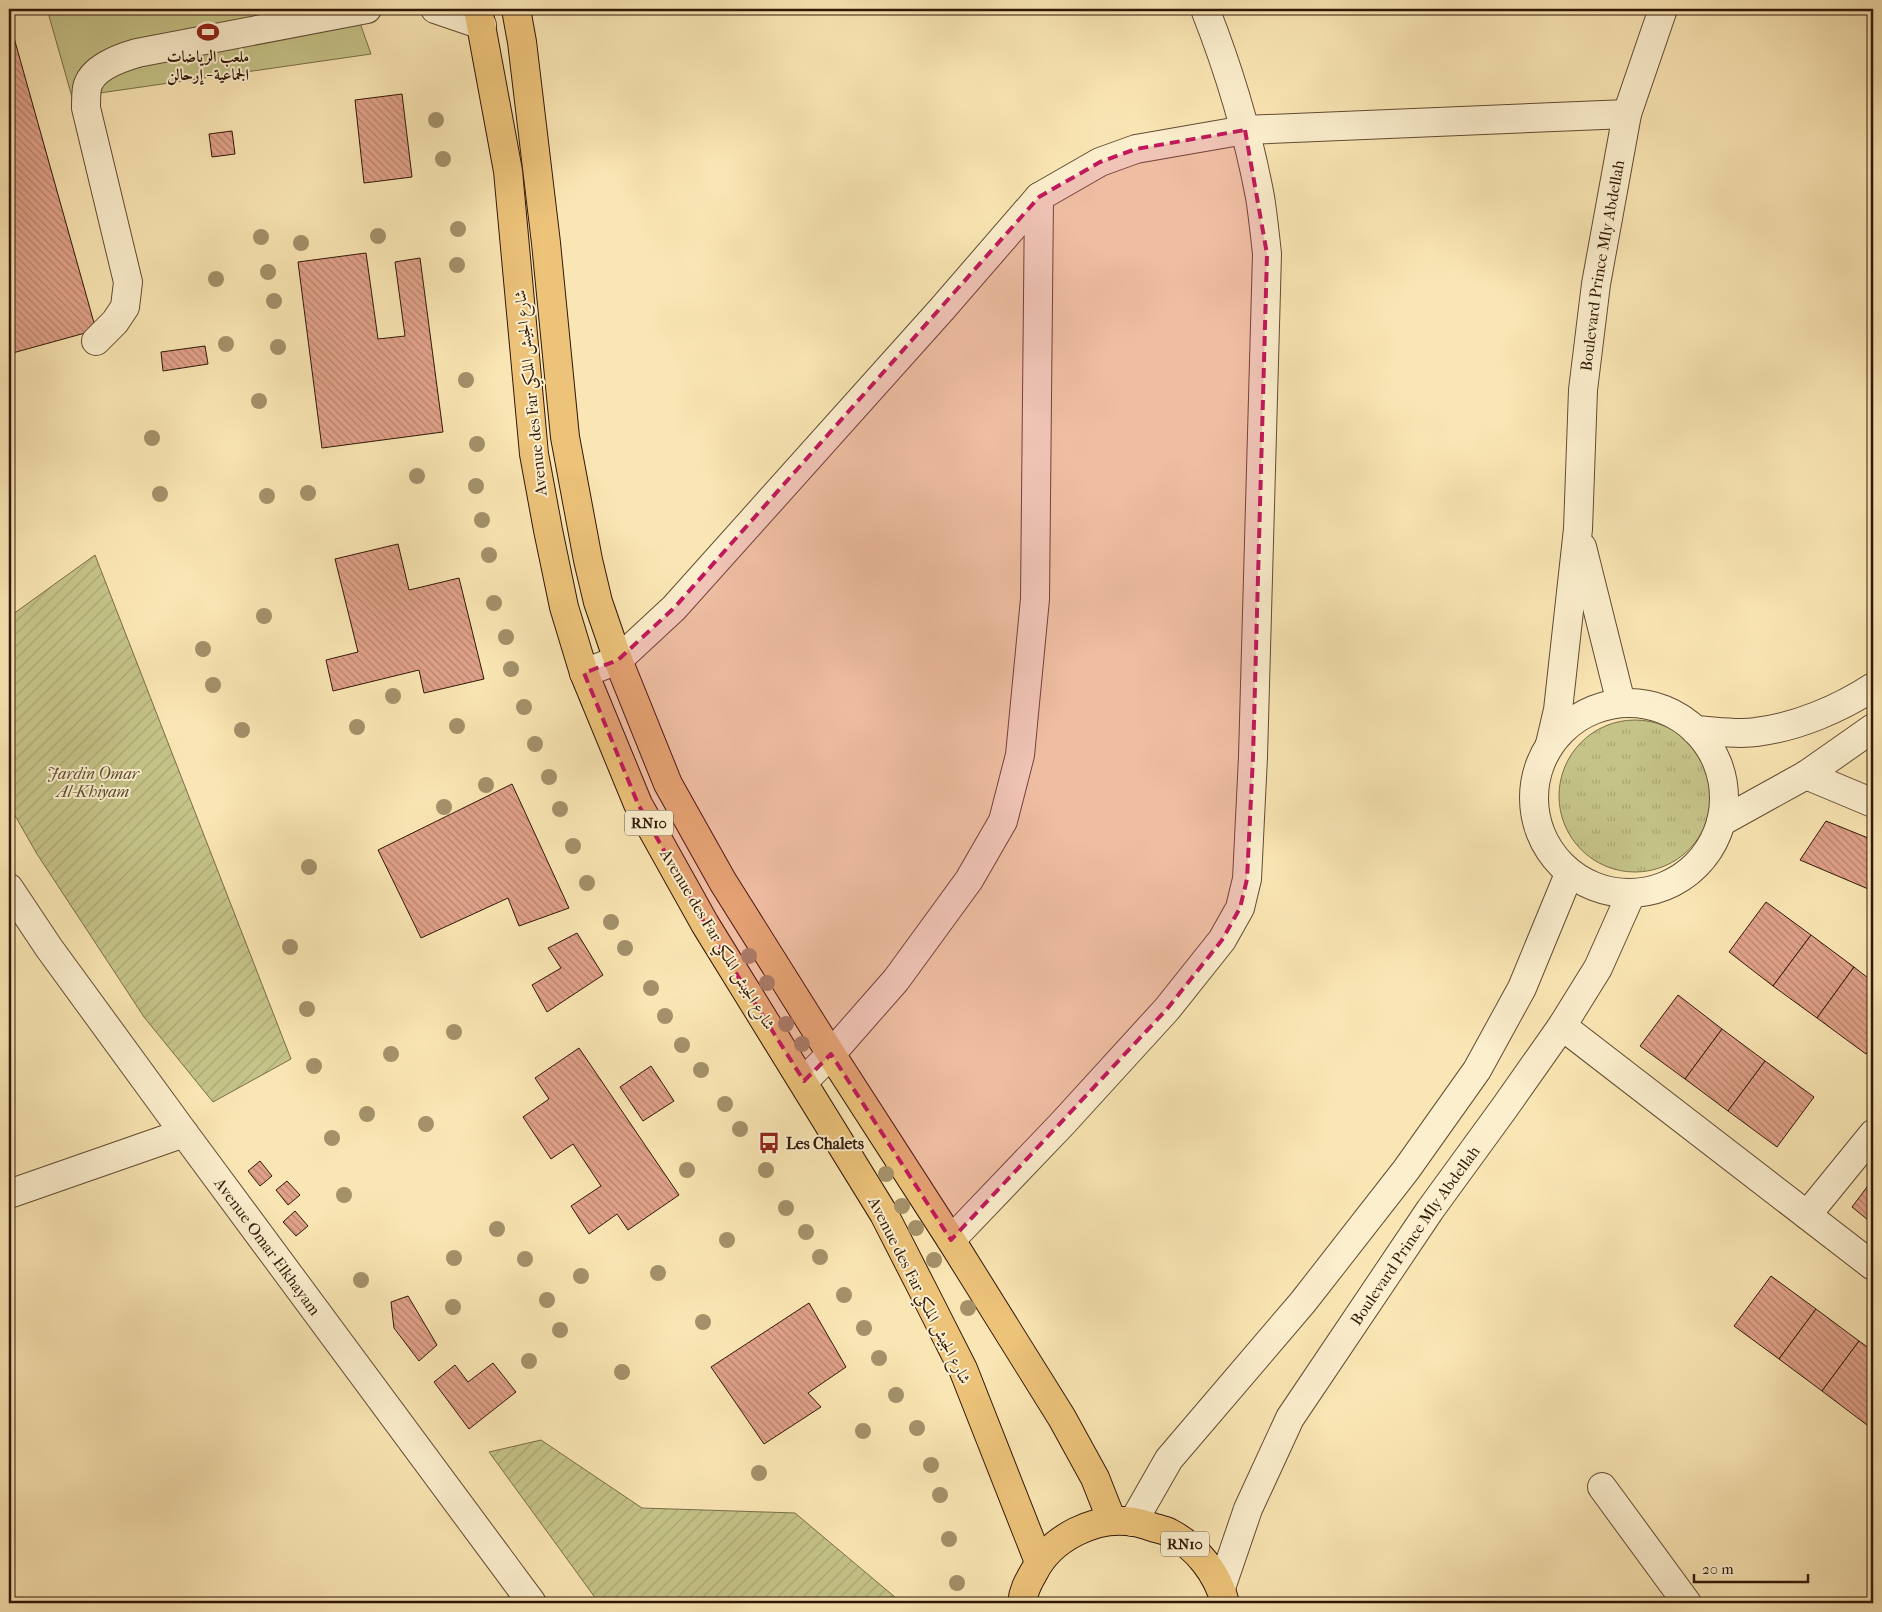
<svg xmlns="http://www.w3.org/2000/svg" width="1882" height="1612" viewBox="0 0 1882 1612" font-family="'IM FELL French Canon',Amiri,serif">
<defs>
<pattern id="park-tufts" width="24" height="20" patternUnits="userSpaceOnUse" patternTransform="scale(1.25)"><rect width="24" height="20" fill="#c5c388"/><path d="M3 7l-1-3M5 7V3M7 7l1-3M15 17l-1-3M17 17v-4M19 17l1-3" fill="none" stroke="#aaa774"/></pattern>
<pattern id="garden-furrows" width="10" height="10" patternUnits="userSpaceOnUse" patternTransform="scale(1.25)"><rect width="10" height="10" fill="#c5c388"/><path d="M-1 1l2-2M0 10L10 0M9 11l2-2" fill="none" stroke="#aaa774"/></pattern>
<pattern id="building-back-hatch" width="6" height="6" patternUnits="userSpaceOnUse" patternTransform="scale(1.25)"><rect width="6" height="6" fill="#e1a28a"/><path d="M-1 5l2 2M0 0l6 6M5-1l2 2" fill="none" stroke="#b7836f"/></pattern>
</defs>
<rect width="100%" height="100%" fill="#fae6b4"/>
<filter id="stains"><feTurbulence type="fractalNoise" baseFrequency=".004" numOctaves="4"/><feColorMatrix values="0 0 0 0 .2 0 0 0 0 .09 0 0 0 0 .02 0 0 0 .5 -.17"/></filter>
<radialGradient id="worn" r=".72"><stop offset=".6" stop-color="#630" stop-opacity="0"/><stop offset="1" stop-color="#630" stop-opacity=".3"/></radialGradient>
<polygon fill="#c5c388" stroke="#7a6d48" points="47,9 355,9 371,54 72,97"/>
<circle fill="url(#park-tufts)" stroke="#7a6d48" cx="1635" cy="796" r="76"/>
<g fill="url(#garden-furrows)" stroke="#7a6d48">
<polygon points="95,555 291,1059 213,1102 144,1017 37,854 9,805 9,617"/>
<polygon points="541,1440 642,1508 795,1513 902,1603 599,1603 489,1452"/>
</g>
<g fill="url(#building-back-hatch)" stroke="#301707">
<polygon points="9,20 96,330 9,354"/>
<polygon points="402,94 412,177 364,183 355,100"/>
<polygon points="232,131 235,154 212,157 209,134"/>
<polygon points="366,253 378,339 405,336 395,262 420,258 443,432 322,448 298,262"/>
<polygon points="205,346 208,364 163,371 161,352"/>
<polygon points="398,544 409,590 459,578 484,679 424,693 419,670 333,691 326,660 358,652 335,559"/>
<polygon points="512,784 569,908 519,926 508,898 421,938 378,850"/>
<polygon points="1826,821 1873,840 1873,891 1800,860"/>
<polygon points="1766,902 1811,935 1773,986 1729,952"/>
<polygon points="577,933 603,975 547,1012 532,985 561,968 548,948"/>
<polygon points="1811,935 1854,967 1817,1018 1773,986"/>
<polygon points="1854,967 1873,982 1873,1044 1866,1054 1817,1018"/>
<polygon points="1678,995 1722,1029 1685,1079 1640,1046"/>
<polygon points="1722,1029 1765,1061 1728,1111 1685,1079"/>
<polygon points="579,1048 679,1195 628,1230 617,1214 589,1234 571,1206 601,1186 573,1144 551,1159 523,1117 549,1099 535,1078"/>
<polygon points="1765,1061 1814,1097 1777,1147 1728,1111"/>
<polygon points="651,1066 674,1101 643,1121 620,1087"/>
<polygon points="260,1161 272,1176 260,1186 248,1171"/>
<polygon points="1873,1179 1873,1224 1852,1207"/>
<polygon points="287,1181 300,1195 288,1205 276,1190"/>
<polygon points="295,1211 308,1226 296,1236 283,1222"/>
<polygon points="1771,1276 1816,1309 1779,1359 1734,1326"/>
<polygon points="408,1296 437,1345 419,1361 394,1328 391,1302"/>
<polygon points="809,1303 846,1367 808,1393 821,1407 764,1444 711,1367"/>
<polygon points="1816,1309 1859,1341 1822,1391 1779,1359"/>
<polygon points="1859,1341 1873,1351 1873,1425 1871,1428 1822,1391"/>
<polygon points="493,1363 516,1392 469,1429 434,1382 455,1365 468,1382"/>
</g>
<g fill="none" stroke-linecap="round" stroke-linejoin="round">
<g stroke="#624b32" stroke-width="30">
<g id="minor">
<polyline points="435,9 482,25"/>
<path d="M96,341L115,322L125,307L128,282L86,108C86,102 86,94 87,88C91,68 120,58 137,53L367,9"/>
<polyline points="1582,547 1621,703"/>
<polyline points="584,673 618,660 674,608 942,309 1039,197 1100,162 1136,149 1245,130 1627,114"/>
<circle cx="1629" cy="798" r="95"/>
<path d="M1695,730C1715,731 1737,735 1756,732C1797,727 1839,709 1873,687"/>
<path id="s1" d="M1550,744L1558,710L1578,529L1583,390L1596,284L1627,114L1663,9"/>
<polyline points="1806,775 1873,803"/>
<polyline points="1721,822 1806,775 1873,728"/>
<path id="s2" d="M9,888L49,948L184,1133L532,1603"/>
<polyline points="1562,1026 1873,1266"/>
<polyline points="804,1081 831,1054 896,980 969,880 1003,821 1020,755 1035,599 1039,197"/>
<polyline points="9,1194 184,1133"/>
<polyline points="1807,1215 1873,1134"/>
<path d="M951,1240L1062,1124L1167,1009L1222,940L1240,908L1247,879L1253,757L1267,254C1265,235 1263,216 1260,197C1248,133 1229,70 1205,9"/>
<polyline points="1602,1487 1687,1603"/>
<polyline points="1133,1522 1169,1459 1303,1302 1406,1170 1477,1070 1522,988 1569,874"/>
<path id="s3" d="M1221,1588L1248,1509L1290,1418L1430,1210L1505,1107L1562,1026L1598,968L1631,894"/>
</g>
</g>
<g stroke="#301707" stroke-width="30">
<g id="major">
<polyline points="478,9 508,171 534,454 548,530 564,607 584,673 638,804 705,924 884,1214 928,1300 963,1369 1039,1562"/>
<polyline points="516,9 522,42 546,243 565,437 588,560 598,602 618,660 668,784 723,882 831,1054 951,1240 1062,1418 1095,1478 1112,1521"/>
<path d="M1022,1603C1023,1591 1028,1582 1034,1572C1051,1538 1096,1515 1134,1522C1140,1523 1146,1525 1152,1527C1158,1529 1165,1530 1170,1533C1197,1547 1218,1574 1225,1603"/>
</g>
</g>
<use href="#minor" stroke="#fcefce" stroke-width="28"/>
<use href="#major" stroke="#edc37a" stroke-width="28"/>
</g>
<g fill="#a4916a">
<circle cx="436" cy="120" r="8"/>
<circle cx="443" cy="159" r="8"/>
<circle cx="458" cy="229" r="8"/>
<circle cx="378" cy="236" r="8"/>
<circle cx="261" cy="237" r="8"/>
<circle cx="301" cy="243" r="8"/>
<circle cx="457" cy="265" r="8"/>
<circle cx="268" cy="272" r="8"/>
<circle cx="216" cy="279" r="8"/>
<circle cx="274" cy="301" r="8"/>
<circle cx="226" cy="344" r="8"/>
<circle cx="278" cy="347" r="8"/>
<circle cx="466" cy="380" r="8"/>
<circle cx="259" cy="401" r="8"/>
<circle cx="152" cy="438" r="8"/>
<circle cx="477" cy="444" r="8"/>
<circle cx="417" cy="476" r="8"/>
<circle cx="476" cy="486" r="8"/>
<circle cx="308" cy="493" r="8"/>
<circle cx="160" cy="494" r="8"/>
<circle cx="267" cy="496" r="8"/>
<circle cx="482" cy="520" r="8"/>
<circle cx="489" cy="555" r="8"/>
<circle cx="494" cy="603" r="8"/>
<circle cx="264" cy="616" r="8"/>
<circle cx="506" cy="637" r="8"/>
<circle cx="203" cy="649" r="8"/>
<circle cx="511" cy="669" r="8"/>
<circle cx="213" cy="685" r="8"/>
<circle cx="393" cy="696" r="8"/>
<circle cx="524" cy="707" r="8"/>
<circle cx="457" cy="726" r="8"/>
<circle cx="357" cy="727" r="8"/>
<circle cx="242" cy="730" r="8"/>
<circle cx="535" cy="744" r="8"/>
<circle cx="549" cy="777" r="8"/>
<circle cx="486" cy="785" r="8"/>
<circle cx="444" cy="807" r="8"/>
<circle cx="560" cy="809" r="8"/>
<circle cx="573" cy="846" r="8"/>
<circle cx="309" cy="867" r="8"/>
<circle cx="587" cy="883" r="8"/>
<circle cx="611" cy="922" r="8"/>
<circle cx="290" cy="947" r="8"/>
<circle cx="625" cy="948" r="8"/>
<circle cx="749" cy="956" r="8"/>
<circle cx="767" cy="983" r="8"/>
<circle cx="651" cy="988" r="8"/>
<circle cx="307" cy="1009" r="8"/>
<circle cx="665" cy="1016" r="8"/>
<circle cx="786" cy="1024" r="8"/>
<circle cx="454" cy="1032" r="8"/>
<circle cx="802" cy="1044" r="8"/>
<circle cx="682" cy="1045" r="8"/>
<circle cx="391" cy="1054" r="8"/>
<circle cx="314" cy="1066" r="8"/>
<circle cx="701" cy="1070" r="8"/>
<circle cx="725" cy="1104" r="8"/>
<circle cx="367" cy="1114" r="8"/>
<circle cx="426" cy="1124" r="8"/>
<circle cx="740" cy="1129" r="8"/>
<circle cx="332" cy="1138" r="8"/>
<circle cx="687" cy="1170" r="8"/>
<circle cx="766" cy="1170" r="8"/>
<circle cx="886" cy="1174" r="8"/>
<circle cx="344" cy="1195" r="8"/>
<circle cx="902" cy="1206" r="8"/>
<circle cx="786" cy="1208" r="8"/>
<circle cx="916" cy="1228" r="8"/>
<circle cx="497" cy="1229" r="8"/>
<circle cx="806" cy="1232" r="8"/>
<circle cx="727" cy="1240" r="8"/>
<circle cx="820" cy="1257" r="8"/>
<circle cx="454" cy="1258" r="8"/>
<circle cx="525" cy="1259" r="8"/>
<circle cx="934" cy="1260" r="8"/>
<circle cx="658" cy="1273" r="8"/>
<circle cx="581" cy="1276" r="8"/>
<circle cx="361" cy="1280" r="8"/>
<circle cx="844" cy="1295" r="8"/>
<circle cx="547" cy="1300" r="8"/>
<circle cx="453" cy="1307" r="8"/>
<circle cx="968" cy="1308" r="8"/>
<circle cx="703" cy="1322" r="8"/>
<circle cx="864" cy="1328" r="8"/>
<circle cx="560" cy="1330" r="8"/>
<circle cx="879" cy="1358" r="8"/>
<circle cx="529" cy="1361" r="8"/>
<circle cx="622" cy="1372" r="8"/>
<circle cx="896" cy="1395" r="8"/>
<circle cx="917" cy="1428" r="8"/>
<circle cx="863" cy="1431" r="8"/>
<circle cx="931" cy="1465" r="8"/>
<circle cx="759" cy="1473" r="8"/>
<circle cx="940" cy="1495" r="8"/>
<circle cx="949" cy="1539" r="8"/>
<circle cx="957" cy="1583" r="8"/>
</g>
<path fill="#c2185b" fill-opacity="0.2" stroke="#c2185b" stroke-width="4" stroke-dasharray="10 6" stroke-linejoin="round" d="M1245,130L1267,254L1253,757L1247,879L1240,908L1222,940L1167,1009L951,1240L831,1054L804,1081L705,924L638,804L584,673L618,660L674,608L1039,197L1100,162L1136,149Z"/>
<defs>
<g id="stadium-bare" transform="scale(1.725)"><path d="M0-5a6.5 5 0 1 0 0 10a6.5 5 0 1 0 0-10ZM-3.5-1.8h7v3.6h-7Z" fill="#8f2418" stroke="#fcefce" stroke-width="2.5" paint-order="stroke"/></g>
<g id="bus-bare" transform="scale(1.725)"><path d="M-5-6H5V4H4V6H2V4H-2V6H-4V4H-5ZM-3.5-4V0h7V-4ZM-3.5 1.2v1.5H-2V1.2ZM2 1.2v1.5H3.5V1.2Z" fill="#8f2418" stroke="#fcefce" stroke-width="2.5" paint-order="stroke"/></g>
</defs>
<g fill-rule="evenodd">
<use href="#stadium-bare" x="208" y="32"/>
<use href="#bus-bare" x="769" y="1143"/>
</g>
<g text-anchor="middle" stroke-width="4" stroke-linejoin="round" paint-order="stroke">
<g fill="#fcefce" stroke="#6d5843" stroke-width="1">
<rect x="625" y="810.5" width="48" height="25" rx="4"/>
<rect x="1161" y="1531.5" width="48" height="25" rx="4"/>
</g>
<g font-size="15" font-weight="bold" fill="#301707">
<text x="649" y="828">RN10</text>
<text x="1185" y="1549">RN10</text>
</g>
<g font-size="16" font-weight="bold" fill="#301707" stroke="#fcefce">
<text x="208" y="62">ملعب الرياضات<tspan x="208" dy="18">الجماعية - إرحالن</tspan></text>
<text x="786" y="1149" text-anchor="start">Les Chalets</text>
</g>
<g font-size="16" fill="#301707" stroke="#fcefce">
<text dy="6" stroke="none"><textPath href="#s1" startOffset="482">Boulevard Prince Mly Abdellah</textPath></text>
<text transform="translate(530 393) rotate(-96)" y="6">Avenue des Far شارع الجيش الملكي</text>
<text transform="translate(718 939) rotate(59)" y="6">Avenue des Far شارع الجيش الملكي</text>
<text dy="6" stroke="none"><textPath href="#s3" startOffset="405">Boulevard Prince Mly Abdellah</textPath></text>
<text dy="6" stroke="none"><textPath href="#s2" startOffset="442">Avenue Omar Elkhayam</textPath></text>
<text transform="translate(920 1290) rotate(63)" y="6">Avenue des Far شارع الجيش الملكي</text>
</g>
<g font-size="16" font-style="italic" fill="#5d4b2e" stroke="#fcefce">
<text x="93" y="779">Jardin Omar<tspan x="93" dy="18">Al-Khiyam</tspan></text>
</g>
</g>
<rect width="1882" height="1612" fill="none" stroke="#fae6b4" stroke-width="30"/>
<rect x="10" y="10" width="1862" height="1592" fill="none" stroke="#301707" stroke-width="2.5"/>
<rect x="15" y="15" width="1852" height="1582" fill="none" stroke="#301707"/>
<path d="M1694 1574v8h114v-8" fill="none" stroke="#301707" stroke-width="2.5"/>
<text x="1702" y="1574" font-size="15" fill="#301707" stroke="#fcefce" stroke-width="4" paint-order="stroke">20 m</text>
<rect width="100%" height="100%" filter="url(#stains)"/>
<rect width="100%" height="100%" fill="url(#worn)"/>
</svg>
